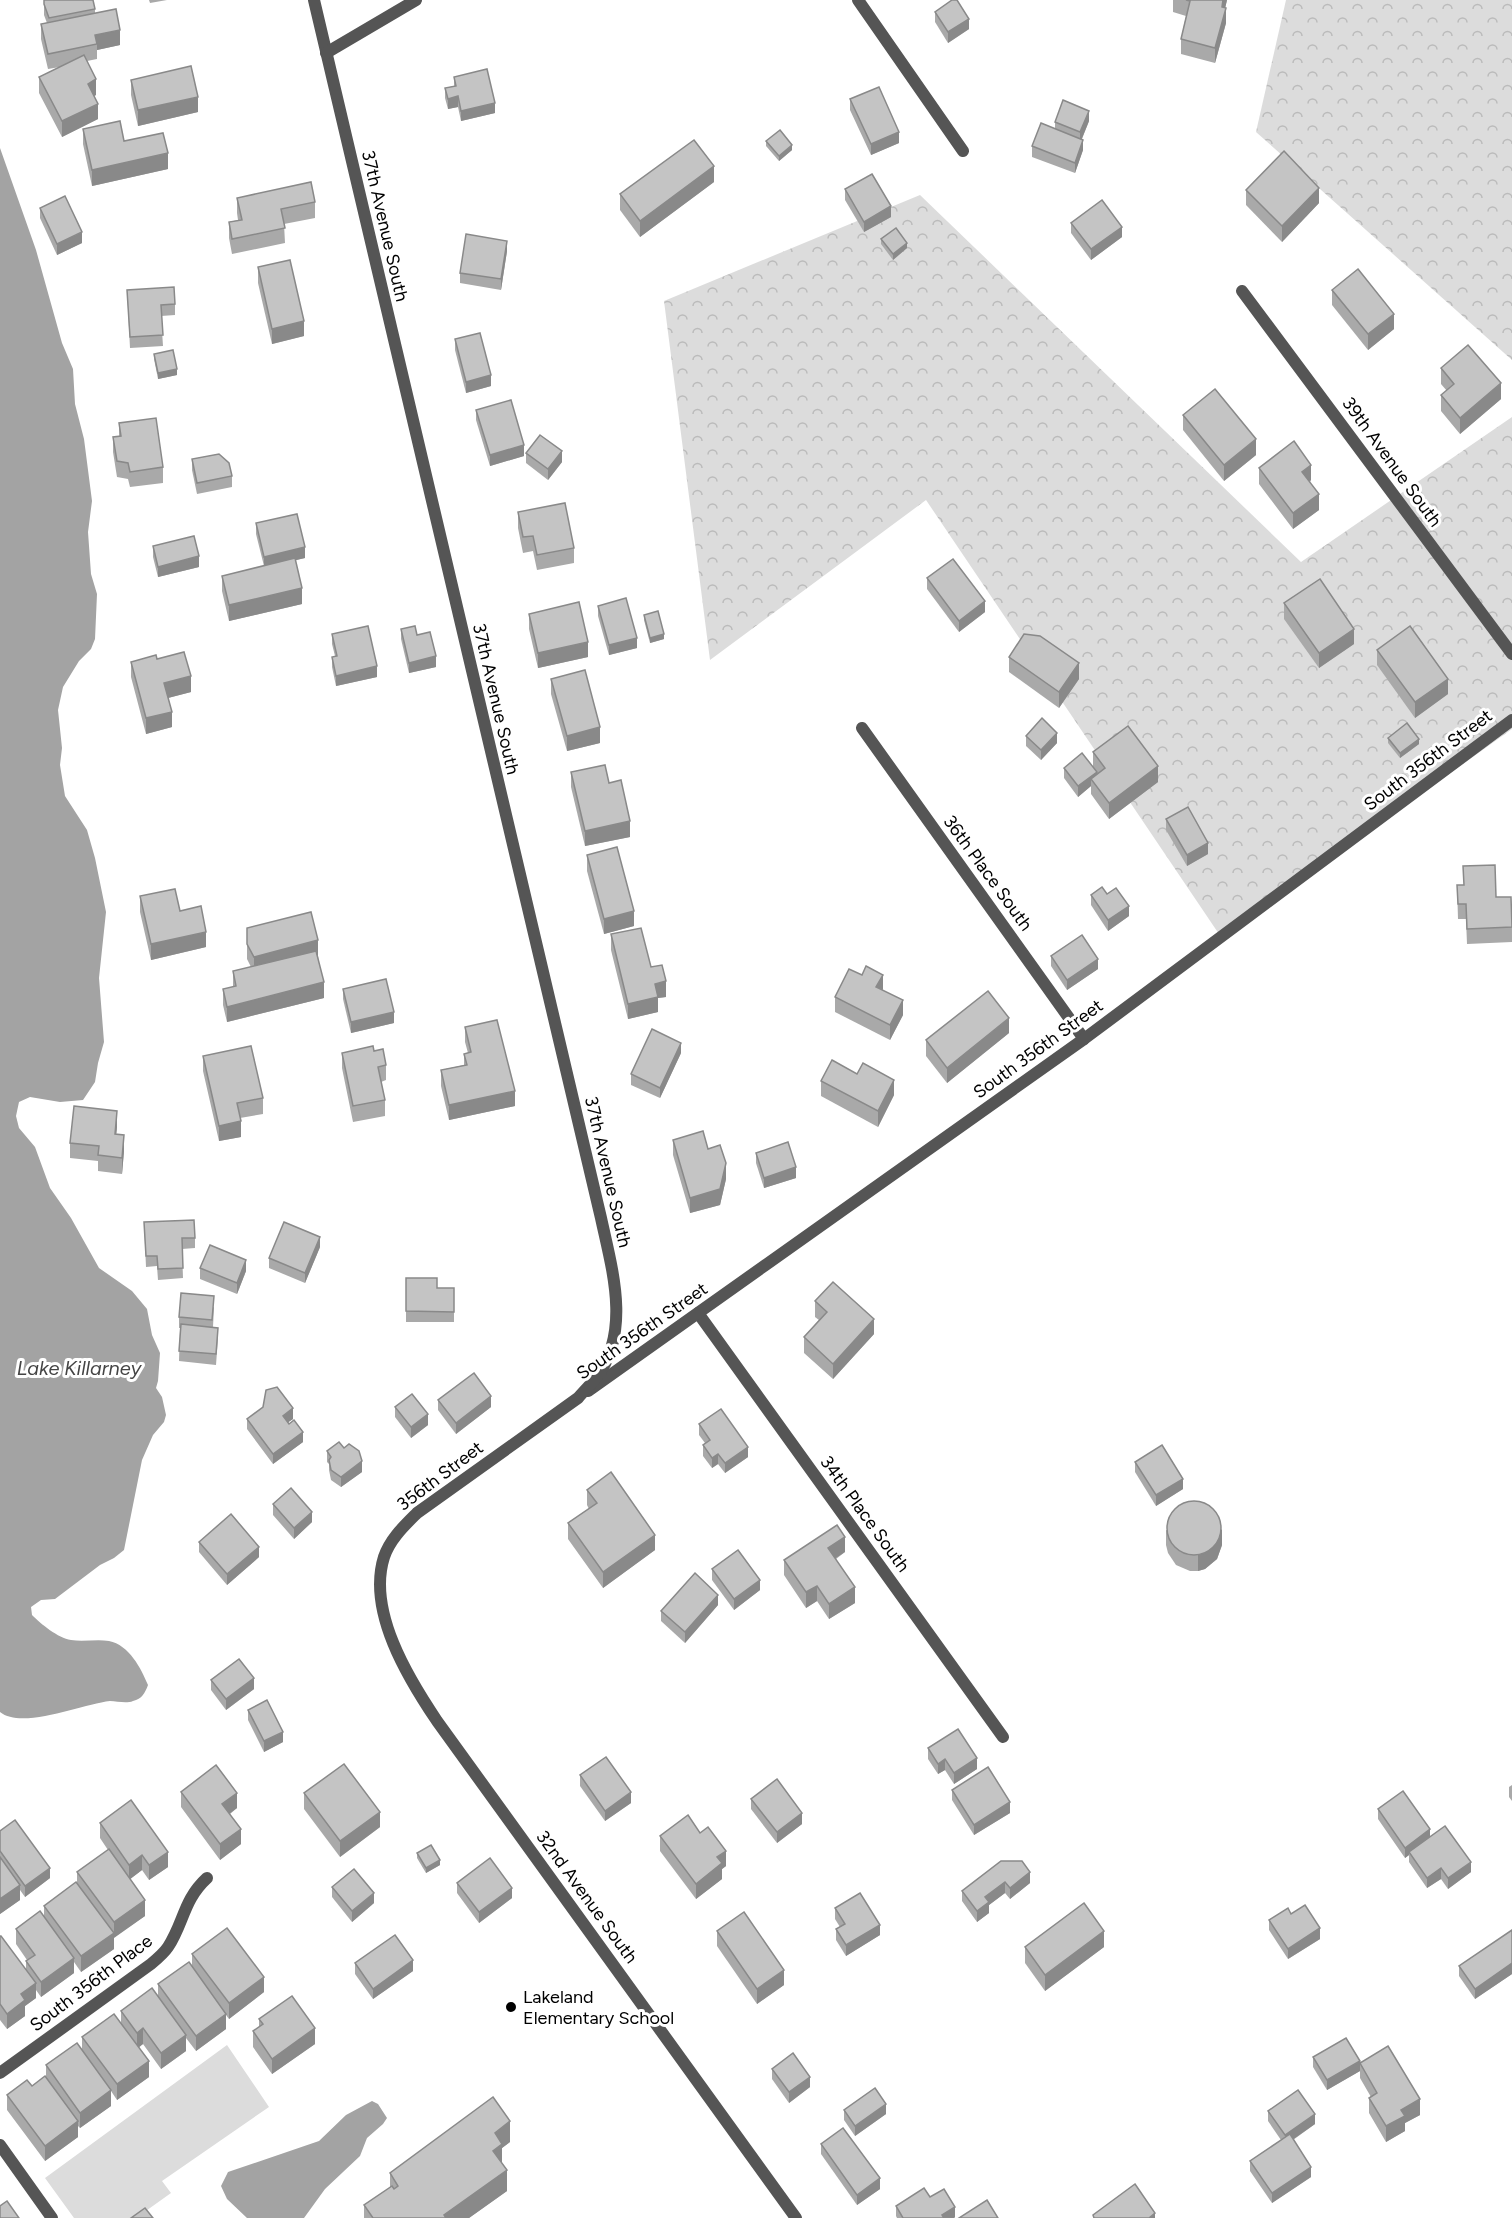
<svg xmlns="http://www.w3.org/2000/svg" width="1512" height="2218" viewBox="0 0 1512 2218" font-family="Figtree,sans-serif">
<defs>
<pattern id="forest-crowns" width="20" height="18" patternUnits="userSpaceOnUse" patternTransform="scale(1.5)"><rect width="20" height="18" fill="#dcdcdc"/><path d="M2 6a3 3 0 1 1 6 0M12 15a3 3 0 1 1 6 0" fill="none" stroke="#bbb"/></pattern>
</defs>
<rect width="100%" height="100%" fill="#fff"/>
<g fill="url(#forest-crowns)">
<polygon points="1286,0 1512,0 1512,360 1256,132"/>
<polygon points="920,195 1301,562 1512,417 1512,729 1221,937 926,500 710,660 664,301"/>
</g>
<polygon fill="#dcdcdc" points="227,2045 269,2107 162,2181 171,2193 136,2218 74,2218 45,2178"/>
<g fill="#a3a3a3">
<path d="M0,148L36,250L62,343L73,369L75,404L84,439L92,501L88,532L91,574L97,594L95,639L91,649L79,661L63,687L58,710L62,748L60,765L65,796L87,830L95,858L106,912L99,978L104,1042L98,1063L95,1082L83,1100L60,1102L30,1097L19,1102L16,1116L19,1128L35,1147L50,1188L71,1218L99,1268L132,1291L147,1309L152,1335L160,1353L158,1381L156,1388L162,1397L166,1415L164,1422L153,1435L142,1460L124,1550L114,1558L100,1565L55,1599L41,1600L31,1607L32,1615C41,1624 58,1638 71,1640C83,1642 97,1639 109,1641C129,1645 141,1668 148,1685C145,1693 142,1699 133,1701C126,1704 117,1701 110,1701C82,1704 22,1730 0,1712Z"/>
<polygon points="372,2101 378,2104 387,2118 383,2124 367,2138 360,2156 325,2189 304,2218 247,2218 227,2199 221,2186 228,2172 319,2141 346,2115"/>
</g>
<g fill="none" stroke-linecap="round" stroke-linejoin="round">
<g stroke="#555" stroke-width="12">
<polyline points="858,0 963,151"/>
<polyline points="1242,291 1512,654"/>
<polyline points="862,728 1084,1039"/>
<polyline points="698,1313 1003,1737"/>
<polyline points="588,1391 1084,1039 1512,720"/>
<path d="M0,2073L151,1964C157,1959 164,1953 168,1947C184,1923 183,1900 207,1878"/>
<polyline points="0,2145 52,2218"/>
</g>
<g stroke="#555" stroke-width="12">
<path d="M314,0L601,1218C612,1269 631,1330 597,1377C591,1384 584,1391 578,1398L417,1513C404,1526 390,1539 384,1557C367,1611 408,1678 437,1721L796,2218"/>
<polyline points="326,53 416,0"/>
</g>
</g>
<g fill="#a9a9a9">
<polygon points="44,0 95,9 95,13 120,45 97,50 97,59 87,61 96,95 94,96 98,119 62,137 39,93 39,77 60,67 48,69 41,39 41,24 47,23 44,15"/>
<polygon points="149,0 167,0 150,3"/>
<polygon points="1173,0 1227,0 1225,8 1226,23 1215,63 1181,54 1181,39 1186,16 1173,12"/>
<polygon points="935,12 969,29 948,43 935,22"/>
<polygon points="454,77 495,113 461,121 458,107 448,109 445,98 445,88 454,86"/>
<polygon points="131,80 198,112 138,126 131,95"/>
<polygon points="850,99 899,143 871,155 850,110"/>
<polygon points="1089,121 1082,139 1083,150 1075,173 1032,157 1032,146 1055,128 1055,122"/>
<polygon points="83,129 124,141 168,169 92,186 83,144"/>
<polygon points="766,141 792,150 779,161 766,146"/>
<polygon points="714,182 640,237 620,210 620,194"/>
<polygon points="845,189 891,217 864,232 845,200"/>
<polygon points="1246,190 1319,203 1282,242 1246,205"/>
<polygon points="237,198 315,202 315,218 284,224 285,243 232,254 229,238 229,222 238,220 237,213"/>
<polygon points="40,208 82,243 57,255 40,218"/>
<polygon points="1071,223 1122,237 1091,260 1071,233"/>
<polygon points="881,239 907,248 893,260 881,244"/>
<polygon points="507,251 501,290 460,283 460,273"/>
<polygon points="258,267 304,336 272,344 258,283"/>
<polygon points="127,290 175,304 175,315 161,316 163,346 130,348"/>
<polygon points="1332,290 1394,329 1368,350 1332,305"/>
<polygon points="455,339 491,386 466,393 455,350"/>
<polygon points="154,354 177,375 158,379 154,359"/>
<polygon points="1441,368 1501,399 1460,434 1441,411 1441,395 1447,391 1441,384"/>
<polygon points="476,410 524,456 490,466 476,420"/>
<polygon points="1183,415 1256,455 1224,481 1183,430"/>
<polygon points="119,423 163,467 163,483 130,487 128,479 117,477 113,452 113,437 119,436"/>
<polygon points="526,453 562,462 548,480 526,463"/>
<polygon points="192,459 232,476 232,487 197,494 192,470"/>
<polygon points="1259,468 1311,480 1310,482 1319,510 1293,529 1259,484"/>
<polygon points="518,512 574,548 574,563 537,570 533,551 523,553 518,528"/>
<polygon points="256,523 305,558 295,560 302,604 229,621 222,591 222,576 264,566 256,534"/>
<polygon points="153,546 199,567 158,577 153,557"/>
<polygon points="927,578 985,612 959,632 927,589"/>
<polygon points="1284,603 1354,644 1319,668 1284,619"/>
<polygon points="598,606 637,648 609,655 598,616"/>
<polygon points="529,614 588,657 538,668 529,629"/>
<polygon points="644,615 664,639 650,643 644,620"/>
<polygon points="401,629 417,635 436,667 409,673 401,639"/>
<polygon points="332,634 377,677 336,686 332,667 332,657 335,656 332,644"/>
<polygon points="1377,650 1448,694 1415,718 1377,665"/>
<polygon points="1009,657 1079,679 1059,708 1009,672"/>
<polygon points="157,659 191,692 168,698 172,727 146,734 131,677 131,662"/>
<polygon points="551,679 600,743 567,751 551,694"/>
<polygon points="1026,736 1057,743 1041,760 1026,746"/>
<polygon points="1388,738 1419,744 1400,758 1388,743"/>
<polygon points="1093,752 1158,782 1109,819 1091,794 1091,786 1078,797 1064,778 1064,768 1093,768"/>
<polygon points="571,772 609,783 630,837 585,846 571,787"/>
<polygon points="1166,819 1208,854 1187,866 1166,830"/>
<polygon points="587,855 634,926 604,934 587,871"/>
<polygon points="1463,866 1496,897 1512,922 1512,942 1467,944 1466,919 1458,919 1457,885 1464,885"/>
<polygon points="1107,894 1129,916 1108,931 1091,905 1091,895"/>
<polygon points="140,896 180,911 206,947 151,960 140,912"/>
<polygon points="247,928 318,956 324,998 227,1022 223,1005 223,989 233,987 233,971 251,967 247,959"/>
<polygon points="611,934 666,997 658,998 658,1012 628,1019 611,950"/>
<polygon points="1051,956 1098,969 1067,990 1051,966"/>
<polygon points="343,989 394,1023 351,1033 343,999"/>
<polygon points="883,990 903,1015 890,1040 835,1012 835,997"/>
<polygon points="465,1027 515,1106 449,1120 441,1086 441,1070 464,1065 464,1054 468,1053 465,1042"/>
<polygon points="1009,1033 947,1083 926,1056 926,1040"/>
<polygon points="374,1051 386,1065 386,1080 381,1082 385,1100 385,1116 353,1122 342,1068 342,1053"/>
<polygon points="681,1053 660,1098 631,1085 631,1074"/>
<polygon points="203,1056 263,1098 263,1114 240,1118 241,1137 219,1141 203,1071"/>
<polygon points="821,1081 894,1095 878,1127 821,1096"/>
<polygon points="117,1127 116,1134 124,1151 122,1174 98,1171 98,1161 70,1158 70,1143"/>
<polygon points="673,1140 708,1149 726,1179 720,1205 690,1213 673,1155"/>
<polygon points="756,1153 796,1178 764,1188 756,1163"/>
<polygon points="144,1222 195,1238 195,1248 182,1249 183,1278 158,1280 157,1266 146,1267"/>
<polygon points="320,1247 305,1283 269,1268 269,1258"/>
<polygon points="200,1268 246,1271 237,1294 200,1279"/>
<polygon points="406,1278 437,1288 454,1288 454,1322 406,1322"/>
<polygon points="815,1301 874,1334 833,1379 804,1353 804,1337 819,1320 815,1317"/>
<polygon points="214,1307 213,1327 218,1338 216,1365 179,1361 180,1328 179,1328 179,1317"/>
<polygon points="438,1400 491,1407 456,1434 438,1410"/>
<polygon points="395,1407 428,1425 411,1438 395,1417"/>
<polygon points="247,1419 293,1419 288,1422 303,1442 273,1464 247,1429"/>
<polygon points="699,1424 748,1457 725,1473 718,1464 712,1468 703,1456 703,1445 705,1443 699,1435"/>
<polygon points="327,1451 362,1472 341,1487 331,1480 329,1470 329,1464 327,1462"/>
<polygon points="1135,1462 1183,1489 1156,1506 1135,1472"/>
<polygon points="587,1490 655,1550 603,1588 568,1539 568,1523 589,1509 587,1505"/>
<polygon points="273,1504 312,1522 294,1539 273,1515"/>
<polygon points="1166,1530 1222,1545 1217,1559 1205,1569 1198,1571 1190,1571 1176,1565 1168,1553 1166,1545"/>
<polygon points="199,1542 259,1557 227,1585 199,1552"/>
<polygon points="845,1552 836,1559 855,1603 829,1619 817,1601 806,1608 784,1575 784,1560"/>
<polygon points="712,1569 760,1590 734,1610 712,1580"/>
<polygon points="718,1605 685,1643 661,1621 661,1611"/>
<polygon points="211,1680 254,1689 226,1710 211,1690"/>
<polygon points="248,1710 283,1742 264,1752 248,1720"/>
<polygon points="928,1748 977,1769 954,1784 945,1770 938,1774 928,1759"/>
<polygon points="580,1775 631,1803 605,1821 580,1786"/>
<polygon points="1512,1785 1512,1801 1509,1797 1509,1787"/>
<polygon points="952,1790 1010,1813 974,1835 952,1800"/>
<polygon points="181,1792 237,1808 230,1814 241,1844 220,1860 181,1807"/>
<polygon points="304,1793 380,1827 340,1857 304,1809"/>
<polygon points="751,1799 802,1824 777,1843 751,1809"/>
<polygon points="1378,1809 1430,1837 1471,1872 1448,1889 1441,1879 1427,1888 1409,1862 1409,1855 1405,1858 1378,1819"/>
<polygon points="100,1823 168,1867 149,1880 142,1870 130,1879 145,1916 114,1937 114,1949 81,1972 74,1962 74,1973 41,1997 36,1990 36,1998 25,2006 25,2016 7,2029 0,2020 0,1936 26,1970 26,1961 27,1960 16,1944 16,1929 44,1916 44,1906 77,1885 77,1872 108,1850 100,1838"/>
<polygon points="0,1831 50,1878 25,1897 20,1890 20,1900 0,1914"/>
<polygon points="700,1833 726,1866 722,1869 722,1879 696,1899 660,1851 660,1836"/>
<polygon points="417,1853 440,1865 426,1873 417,1858"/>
<polygon points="1001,1861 1030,1883 1010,1899 1005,1893 989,1905 989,1913 977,1922 962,1901 962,1891"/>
<polygon points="457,1883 512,1898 479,1923 457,1893"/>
<polygon points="332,1887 374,1903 352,1922 332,1897"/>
<polygon points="835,1908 880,1935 846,1956 836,1940 836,1929 840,1927 835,1919"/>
<polygon points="1291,1914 1320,1939 1288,1959 1269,1930 1269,1920"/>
<polygon points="1512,1930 1512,1974 1475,1999 1459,1976 1459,1966"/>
<polygon points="717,1931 784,1985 757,2004 717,1946"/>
<polygon points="1025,1947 1104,1947 1045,1991 1025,1963"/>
<polygon points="192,1954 264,1992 229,2019 226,2015 226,2029 196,2051 186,2038 186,2051 161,2069 143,2044 138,2047 149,2077 117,2100 111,2091 111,2106 80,2128 78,2126 78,2137 45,2161 7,2110 7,2095 32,2086 46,2078 46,2065 82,2051 82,2037 121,2023 121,2011 158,1996 158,1984 192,1965"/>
<polygon points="355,1963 413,1971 373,1999 355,1974"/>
<polygon points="259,2019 315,2044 272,2074 253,2047 253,2031 259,2027"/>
<polygon points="1313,2057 1360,2071 1327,2090 1313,2067"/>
<polygon points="1360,2063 1420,2115 1405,2123 1405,2131 1386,2142 1369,2113 1369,2098 1371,2097 1360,2078"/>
<polygon points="772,2069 810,2087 789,2103 772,2079"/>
<polygon points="844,2110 886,2114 855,2136 844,2120"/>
<polygon points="1268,2111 1315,2124 1293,2140 1311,2177 1272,2203 1250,2171 1250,2161 1281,2140 1268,2121"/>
<polygon points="510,2142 502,2148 502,2163 507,2191 469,2218 364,2218 364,2205 390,2188 390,2173"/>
<polygon points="821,2144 880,2189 857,2205 821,2154"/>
<polygon points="930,2197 955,2217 954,2218 897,2218 896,2216 896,2206"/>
</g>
<g fill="#898989">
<polygon points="1223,0 1227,0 1222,22 1222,7"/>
<polygon points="1226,8 1226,23 1215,63 1215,48"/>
<polygon points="969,19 969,29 948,43 948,32"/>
<polygon points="120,30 120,45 97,50 97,44 95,35"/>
<polygon points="96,79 96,95 88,99 88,84"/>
<polygon points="458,96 458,107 448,109 448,99"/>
<polygon points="198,97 198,112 138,126 138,110"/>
<polygon points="495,103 495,113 461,121 461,111"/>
<polygon points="98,104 98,119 62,137 62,121"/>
<polygon points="1089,111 1089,121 1080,143 1080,132"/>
<polygon points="899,132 899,143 871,155 871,144"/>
<polygon points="1083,140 1083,150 1075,173 1075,163"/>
<polygon points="792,145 792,150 779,161 779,156"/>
<polygon points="168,153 168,169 92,186 92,170"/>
<polygon points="714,166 714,182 640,237 640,221"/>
<polygon points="1319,188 1319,203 1282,242 1282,226"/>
<polygon points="891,206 891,217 864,232 864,222"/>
<polygon points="1122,227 1122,237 1091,260 1091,249"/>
<polygon points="82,232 82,243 57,255 57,244"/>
<polygon points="507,241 507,251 501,290 501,279"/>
<polygon points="907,243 907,248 893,260 893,254"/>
<polygon points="1394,314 1394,329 1368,350 1368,334"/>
<polygon points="304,321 304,336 272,344 272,329"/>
<polygon points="177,369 177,375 158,379 158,373"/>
<polygon points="491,375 491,386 466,393 466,382"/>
<polygon points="1501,383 1501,399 1460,434 1460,418"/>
<polygon points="1256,439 1256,455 1224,481 1224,465"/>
<polygon points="524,445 524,456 490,466 490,455"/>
<polygon points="562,451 562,462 548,480 548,469"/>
<polygon points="1311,465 1311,480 1302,487 1302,472"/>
<polygon points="1319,494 1319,510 1293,529 1293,513"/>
<polygon points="305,547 305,558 264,568 264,557"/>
<polygon points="199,556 199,567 158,577 158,567"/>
<polygon points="302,588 302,604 229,621 229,605"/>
<polygon points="985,601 985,612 959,632 959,621"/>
<polygon points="1354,629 1354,644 1319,668 1319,653"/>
<polygon points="664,634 664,639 650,643 650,638"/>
<polygon points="637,638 637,648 609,655 609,645"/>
<polygon points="588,642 588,657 538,668 538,653"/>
<polygon points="436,656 436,667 409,673 409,663"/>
<polygon points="1079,663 1079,679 1059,708 1059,692"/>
<polygon points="377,666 377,677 336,686 336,676"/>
<polygon points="191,676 191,692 164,699 164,683"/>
<polygon points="1448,679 1448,694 1415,718 1415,702"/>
<polygon points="172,712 172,727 146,734 146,718"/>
<polygon points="600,727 600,743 567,751 567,736"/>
<polygon points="1057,733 1057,743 1041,760 1041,750"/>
<polygon points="1419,739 1419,744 1400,758 1400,753"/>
<polygon points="1158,766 1158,782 1109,819 1109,803"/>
<polygon points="1097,772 1097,783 1091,779 1091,786 1078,797 1078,786"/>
<polygon points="630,821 630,837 585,846 585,831"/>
<polygon points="1208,843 1208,854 1187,866 1187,855"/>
<polygon points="1129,906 1129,916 1108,931 1108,920"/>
<polygon points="634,911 634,926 604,934 604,919"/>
<polygon points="206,932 206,947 151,960 151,944"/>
<polygon points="318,940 318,956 254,972 254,957"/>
<polygon points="1098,959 1098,969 1067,990 1067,980"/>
<polygon points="883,975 883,990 876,987"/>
<polygon points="666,981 666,997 658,998 658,1012 628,1019 628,1004 655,984"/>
<polygon points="324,982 324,998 227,1022 227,1007"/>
<polygon points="903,1000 903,1015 890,1040 890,1025"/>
<polygon points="394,1012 394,1023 351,1033 351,1022"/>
<polygon points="1009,1018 1009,1033 947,1083 947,1068"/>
<polygon points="681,1043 681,1053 660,1098 660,1088"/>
<polygon points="894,1080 894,1095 878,1127 878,1111"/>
<polygon points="515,1091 515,1106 449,1120 449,1105"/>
<polygon points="117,1111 117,1127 115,1150 115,1134"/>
<polygon points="241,1121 241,1137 219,1141 219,1126"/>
<polygon points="124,1135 124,1151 122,1174 122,1158"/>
<polygon points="726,1163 726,1179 720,1205 690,1213 690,1198"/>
<polygon points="796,1167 796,1178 764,1188 764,1178"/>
<polygon points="320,1237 320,1247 305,1283 305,1273"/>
<polygon points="246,1260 246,1271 237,1294 237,1283"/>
<polygon points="874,1319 874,1334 833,1379 833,1364"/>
<polygon points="491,1396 491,1407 456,1434 456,1423"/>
<polygon points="293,1408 293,1419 283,1426 283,1416"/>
<polygon points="428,1414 428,1425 411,1438 411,1427"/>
<polygon points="303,1432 303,1442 273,1464 273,1454"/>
<polygon points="748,1447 748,1457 725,1473 725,1463"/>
<polygon points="718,1454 718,1464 712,1468 712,1458"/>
<polygon points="362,1461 362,1472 341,1487 341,1477"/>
<polygon points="1183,1479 1183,1489 1156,1506 1156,1495"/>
<polygon points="312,1512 312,1522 294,1539 294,1528"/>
<polygon points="1222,1529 1222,1545 1217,1559 1205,1569 1198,1571 1198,1555"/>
<polygon points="655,1535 655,1550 603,1588 603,1572"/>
<polygon points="845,1537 845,1552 828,1563 828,1548"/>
<polygon points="259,1547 259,1557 227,1585 227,1574"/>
<polygon points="760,1580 760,1590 734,1610 734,1599"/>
<polygon points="817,1586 817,1601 806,1608 806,1592"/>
<polygon points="855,1587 855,1603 829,1619 829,1604"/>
<polygon points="718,1595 718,1605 685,1643 685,1632"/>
<polygon points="254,1678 254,1689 226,1710 226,1699"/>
<polygon points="283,1732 283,1742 264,1752 264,1741"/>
<polygon points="977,1758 977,1769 954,1784 954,1773"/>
<polygon points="945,1759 945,1770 938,1774 938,1764"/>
<polygon points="631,1792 631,1803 605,1821 605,1811"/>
<polygon points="237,1793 237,1808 222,1819 222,1804"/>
<polygon points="1010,1802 1010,1813 974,1835 974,1825"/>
<polygon points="380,1812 380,1827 340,1857 340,1841"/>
<polygon points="802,1813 802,1824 777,1843 777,1832"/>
<polygon points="241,1829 241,1844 220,1860 220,1844"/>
<polygon points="1430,1829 1430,1840 1409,1852 1409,1855 1405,1858 1405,1848"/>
<polygon points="726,1851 726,1866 722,1869 722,1879 696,1899 696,1884 717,1857"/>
<polygon points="168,1852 168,1867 149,1880 149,1865"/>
<polygon points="142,1855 142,1870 129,1880 129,1865"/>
<polygon points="440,1860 440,1865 426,1873 426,1868"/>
<polygon points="1471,1862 1471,1872 1448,1889 1448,1878"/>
<polygon points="50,1868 50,1878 25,1897 25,1886"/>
<polygon points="1441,1868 1441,1879 1427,1888 1427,1878"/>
<polygon points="1030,1872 1030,1883 1010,1899 1010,1888"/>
<polygon points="1005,1882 1005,1893 989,1905 989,1913 977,1922 977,1911 985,1897"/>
<polygon points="20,1885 20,1900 0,1914 0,1899"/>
<polygon points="512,1888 512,1898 479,1923 479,1912"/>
<polygon points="374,1893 374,1903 352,1922 352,1911"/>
<polygon points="145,1900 145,1916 114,1938 114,1922"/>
<polygon points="880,1925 880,1935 846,1956 846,1945"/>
<polygon points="1320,1928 1320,1939 1288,1959 1288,1949"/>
<polygon points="1104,1931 1104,1947 1045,1991 1045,1975"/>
<polygon points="114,1933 114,1949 81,1972 81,1956"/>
<polygon points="74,1958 74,1973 41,1997 41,1982"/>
<polygon points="413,1960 413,1971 373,1999 373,1989"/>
<polygon points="1512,1963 1512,1974 1475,1999 1475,1989"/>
<polygon points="784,1970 784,1985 757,2004 757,1989"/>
<polygon points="264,1977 264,1992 229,2019 229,2003"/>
<polygon points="36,1983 36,1998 25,2006 25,2016 7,2029 7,2014 21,1994"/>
<polygon points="226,2014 226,2029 196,2051 196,2036"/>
<polygon points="143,2028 143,2044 137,2049 137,2033"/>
<polygon points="315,2028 315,2044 272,2074 272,2059"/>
<polygon points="186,2035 186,2051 161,2069 161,2053"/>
<polygon points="149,2061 149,2077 117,2100 117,2084"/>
<polygon points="1360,2061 1360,2071 1327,2090 1327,2080"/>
<polygon points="810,2077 810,2087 789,2103 789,2092"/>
<polygon points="111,2090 111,2106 80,2128 80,2113"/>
<polygon points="1420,2099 1420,2115 1405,2123 1405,2131 1386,2142 1386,2126 1401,2110"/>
<polygon points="886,2104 886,2114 855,2136 855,2126"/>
<polygon points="1315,2114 1315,2124 1285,2145 1285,2135"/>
<polygon points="78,2121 78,2137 45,2161 45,2146"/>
<polygon points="510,2121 510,2142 502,2148 502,2164 493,2151 495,2133"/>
<polygon points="1311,2167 1311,2177 1272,2203 1272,2193"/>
<polygon points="507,2170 507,2191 469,2218 444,2218 444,2215"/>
<polygon points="880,2178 880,2189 857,2205 857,2195"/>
<polygon points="955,2207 955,2217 954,2218 942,2218 942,2215"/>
<polygon points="1155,2213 1155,2218 1149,2218"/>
</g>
<g fill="#c4c4c4" stroke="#898989" stroke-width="1.5">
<polygon points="44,0 93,0 95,9 49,18 44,4"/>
<polygon points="952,0 957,0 969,19 948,32 935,12"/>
<polygon points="1186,0 1223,0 1222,7 1226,8 1215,48 1181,39 1190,1"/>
<polygon points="116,9 120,30 95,35 97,44 48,54 41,24"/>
<polygon points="84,55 96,79 88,84 98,104 62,121 39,77"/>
<polygon points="191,66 198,97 138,110 131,80"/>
<polygon points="487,69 495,103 461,111 458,96 448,99 445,88 456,86 454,77"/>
<polygon points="879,87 899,132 871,144 850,99"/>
<polygon points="1063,100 1089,111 1080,132 1055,122"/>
<polygon points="120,121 124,141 163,133 168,153 92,170 83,129"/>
<polygon points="1041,123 1083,140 1075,163 1032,146"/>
<polygon points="780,130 792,145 779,156 766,141"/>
<polygon points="694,140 714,166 640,221 620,194"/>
<polygon points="1284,151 1319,188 1282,226 1246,190"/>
<polygon points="872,174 891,206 864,222 845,189"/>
<polygon points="311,182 315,202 281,209 285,228 232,239 229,222 242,220 237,198"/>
<polygon points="65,196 82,232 57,244 40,208"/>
<polygon points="1102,200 1122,227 1091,249 1071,223"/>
<polygon points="896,228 907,243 893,254 881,239"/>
<polygon points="466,234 507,241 501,279 460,273"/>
<polygon points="290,260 304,321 272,329 258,267"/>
<polygon points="1358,269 1394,314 1368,334 1332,290"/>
<polygon points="174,287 175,304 161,305 163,335 130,337 127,290"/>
<polygon points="480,333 491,375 466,382 455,339"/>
<polygon points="1468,345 1501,383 1460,418 1441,395 1454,384 1441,368"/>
<polygon points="173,350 177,369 158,373 154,354"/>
<polygon points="1215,389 1256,439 1224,465 1183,415"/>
<polygon points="511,400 524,445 490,455 476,410"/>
<polygon points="156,418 163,467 130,472 128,463 117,461 113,437 121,436 119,423"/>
<polygon points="540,435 562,451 548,469 526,453"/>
<polygon points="1294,441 1311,465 1302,472 1319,494 1293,513 1259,468"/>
<polygon points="219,454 229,463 232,476 197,483 192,459"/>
<polygon points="565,503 574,548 537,555 533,536 523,537 518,512"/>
<polygon points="297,514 305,547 264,557 256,523"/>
<polygon points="194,536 199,556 158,567 153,546"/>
<polygon points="295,558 302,588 229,605 222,576"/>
<polygon points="953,559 985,601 959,621 927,578"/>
<polygon points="1320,579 1354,629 1319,653 1284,603"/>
<polygon points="626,598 637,638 609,645 598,606"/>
<polygon points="579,602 588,642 538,653 529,614"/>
<polygon points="658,611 664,634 650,638 644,615"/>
<polygon points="368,626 377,666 336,676 332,657 337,656 332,634"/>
<polygon points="415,626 417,635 430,632 436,656 409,663 401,629"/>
<polygon points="1410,626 1448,679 1415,702 1377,650"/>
<polygon points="1024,634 1040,636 1079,663 1059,692 1009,657"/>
<polygon points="184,652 191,676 164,683 172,712 146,718 131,662 156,655 157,659"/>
<polygon points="585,670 600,727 567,736 551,679"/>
<polygon points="1042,718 1057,733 1041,750 1026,736"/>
<polygon points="1407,723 1419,739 1400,753 1388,738"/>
<polygon points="1128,726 1158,766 1109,803 1091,779 1105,768 1093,752"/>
<polygon points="1082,753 1097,772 1078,786 1064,768"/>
<polygon points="605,765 609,783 621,780 630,821 585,831 571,772"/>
<polygon points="1188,807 1208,843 1187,855 1166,819"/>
<polygon points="617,847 634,911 604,919 587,855"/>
<polygon points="1495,865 1496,897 1511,897 1512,927 1467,929 1466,904 1458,904 1457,885 1464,885 1463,866"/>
<polygon points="1102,887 1107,894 1116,888 1129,906 1108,920 1091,895"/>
<polygon points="175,889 180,911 201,906 206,932 151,944 140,896"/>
<polygon points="311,912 318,940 254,957 247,944 247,928"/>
<polygon points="641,928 651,967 662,965 666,981 655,984 658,997 628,1004 611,934"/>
<polygon points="1082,935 1098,959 1067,980 1051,956"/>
<polygon points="316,951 324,982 227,1007 223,989 236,986 233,971"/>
<polygon points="866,966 883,975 876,987 903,1000 890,1025 835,997 849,969 862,975"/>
<polygon points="386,979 394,1012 351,1022 343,989"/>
<polygon points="988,991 1009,1018 947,1068 926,1040"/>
<polygon points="497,1020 515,1091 449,1105 441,1070 467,1065 464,1054 471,1052 465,1027"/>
<polygon points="652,1029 681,1043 660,1088 631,1074"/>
<polygon points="251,1046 263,1098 237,1103 241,1121 219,1126 203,1056"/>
<polygon points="373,1046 374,1051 383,1049 386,1065 378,1067 385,1100 353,1106 342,1053"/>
<polygon points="832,1060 857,1074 863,1063 894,1080 878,1111 821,1081"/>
<polygon points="74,1106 117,1111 115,1134 124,1135 122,1158 98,1155 99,1146 70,1143"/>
<polygon points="703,1131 708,1149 720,1145 726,1163 720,1189 690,1198 673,1140"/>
<polygon points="788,1142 796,1167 764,1178 756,1153"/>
<polygon points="194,1220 195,1238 182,1238 183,1268 158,1269 157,1256 146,1256 144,1222"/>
<polygon points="284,1222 320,1237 305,1273 269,1258"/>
<polygon points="210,1245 246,1260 237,1283 200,1268"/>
<polygon points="406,1278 437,1278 437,1288 454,1288 454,1312 406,1311"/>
<polygon points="833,1282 874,1319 833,1364 804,1337 827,1312 815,1301"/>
<polygon points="181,1293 214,1296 212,1320 179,1317"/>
<polygon points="181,1324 218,1328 216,1354 179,1351"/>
<polygon points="474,1373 491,1396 456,1423 438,1400"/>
<polygon points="277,1387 293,1408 283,1416 289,1424 294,1420 303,1432 273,1454 247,1419 263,1407 266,1390"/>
<polygon points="412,1394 428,1414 411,1427 395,1407"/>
<polygon points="721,1409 748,1447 725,1463 718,1454 712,1458 703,1445 710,1440 699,1424"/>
<polygon points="339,1442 344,1448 349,1444 359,1451 362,1461 341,1477 331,1470 329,1460 331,1457 327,1451"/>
<polygon points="1162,1445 1183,1479 1156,1495 1135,1462"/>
<polygon points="611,1472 655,1535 603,1572 568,1523 597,1503 587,1490"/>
<polygon points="291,1488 312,1512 294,1528 273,1504"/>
<circle cx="1194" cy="1528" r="27"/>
<polygon points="231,1514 259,1547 227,1574 199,1542"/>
<polygon points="837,1525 845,1537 828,1548 855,1587 829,1604 817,1586 806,1592 784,1560"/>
<polygon points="738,1550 760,1580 734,1599 712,1569"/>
<polygon points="695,1573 718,1595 685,1632 661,1611"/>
<polygon points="239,1659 254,1678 226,1699 211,1680"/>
<polygon points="267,1700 283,1732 264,1741 248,1710"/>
<polygon points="958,1729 977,1758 954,1773 945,1759 938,1764 928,1748"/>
<polygon points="606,1757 631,1792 605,1811 580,1775"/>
<polygon points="344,1764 380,1812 340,1841 304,1793"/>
<polygon points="216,1765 237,1793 222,1804 241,1829 220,1844 181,1792"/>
<polygon points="988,1767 1010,1802 974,1825 952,1790"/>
<polygon points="777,1779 802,1813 777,1832 751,1799"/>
<polygon points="1403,1791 1430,1829 1405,1848 1378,1809"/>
<polygon points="131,1800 168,1852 149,1865 142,1855 129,1865 100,1823"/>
<polygon points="688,1815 700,1833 708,1827 726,1851 717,1857 722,1863 696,1884 660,1836"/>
<polygon points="15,1820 50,1868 25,1886 0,1851 0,1831"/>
<polygon points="1445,1826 1471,1862 1448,1878 1441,1868 1427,1878 1409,1852"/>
<polygon points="431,1845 440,1860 426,1868 417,1853"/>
<polygon points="109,1849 145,1900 114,1922 77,1872"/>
<polygon points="0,1857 20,1885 0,1899"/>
<polygon points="490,1858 512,1888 479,1912 457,1883"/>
<polygon points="1001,1861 1022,1861 1030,1872 1010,1888 1005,1882 985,1897 989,1902 977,1911 962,1891"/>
<polygon points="354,1869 374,1893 352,1911 332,1887"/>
<polygon points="76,1882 114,1933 81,1956 44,1906"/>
<polygon points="860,1893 880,1925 846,1945 836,1929 845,1924 835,1908"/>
<polygon points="1084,1903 1104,1931 1045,1975 1025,1947"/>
<polygon points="1305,1905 1320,1928 1288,1949 1269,1920 1288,1908 1291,1914"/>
<polygon points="40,1911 74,1958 41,1982 26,1961 35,1955 16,1929"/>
<polygon points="744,1912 784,1970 757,1989 717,1931"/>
<polygon points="227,1928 264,1977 229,2003 192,1954"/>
<polygon points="1512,1930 1512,1963 1475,1989 1459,1966"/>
<polygon points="395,1935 413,1960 373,1989 355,1963"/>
<polygon points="0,1936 1,1936 36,1983 21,1994 25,2000 7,2014 0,2004"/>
<polygon points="189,1962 226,2014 196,2036 158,1984"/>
<polygon points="152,1988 186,2035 161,2053 143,2028 137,2033 121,2011"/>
<polygon points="292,1996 315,2028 272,2059 253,2031 263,2024 259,2019"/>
<polygon points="114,2014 149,2061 117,2084 82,2037"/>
<polygon points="1346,2038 1360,2061 1327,2080 1313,2057"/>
<polygon points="77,2043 111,2090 80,2113 46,2065"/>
<polygon points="1388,2046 1420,2099 1401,2110 1405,2116 1386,2126 1369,2098 1377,2093 1360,2063"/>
<polygon points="793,2053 810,2077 789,2092 772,2069"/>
<polygon points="45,2076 78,2121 45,2146 7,2095 27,2080 32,2086"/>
<polygon points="875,2088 886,2104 855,2126 844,2110"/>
<polygon points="1298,2090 1315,2114 1285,2135 1268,2111"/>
<polygon points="493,2097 510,2121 495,2133 502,2144 493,2151 507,2170 444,2215 446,2218 373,2218 364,2205 392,2186 394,2189 398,2186 390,2173"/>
<polygon points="843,2128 880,2178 857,2195 821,2144"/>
<polygon points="1290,2134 1311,2167 1272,2193 1250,2161"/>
<polygon points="1135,2184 1155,2213 1149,2218 1094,2218 1093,2215"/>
<polygon points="924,2188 930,2197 944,2189 955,2207 942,2215 944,2218 903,2218 896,2206"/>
<polygon points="987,2200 998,2218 959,2218"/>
<polygon points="7,2201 19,2218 0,2218 0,2206"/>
<polygon points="145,2208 153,2218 131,2218"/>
</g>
<circle fill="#000" stroke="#fff" stroke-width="2" cx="511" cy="2007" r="6"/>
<g text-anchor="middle" stroke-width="6" stroke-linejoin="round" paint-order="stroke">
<g font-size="18" fill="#000" stroke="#fff">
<text transform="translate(385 226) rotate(77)" y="6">37th Avenue South</text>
<text transform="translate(1392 462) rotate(54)" y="6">39th Avenue South</text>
<text transform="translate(496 699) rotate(77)" y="6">37th Avenue South</text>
<text transform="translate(1428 760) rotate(-37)" y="6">South 356th Street</text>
<text transform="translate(988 873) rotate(54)" y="6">36th Place South</text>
<text transform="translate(1038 1049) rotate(-36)" y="6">South 356th Street</text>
<text transform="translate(608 1172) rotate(77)" y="6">37th Avenue South</text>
<text transform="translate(642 1331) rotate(-35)" y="6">South 356th Street</text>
<text transform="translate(440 1476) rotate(-37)" y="6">356th Street</text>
<text transform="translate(865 1514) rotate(54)" y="6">34th Place South</text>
<text transform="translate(587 1897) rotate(54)" y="6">32nd Avenue South</text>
<text transform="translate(91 1983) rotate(-37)" y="6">South 356th Place</text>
</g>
<g font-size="18" fill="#000" stroke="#fff" text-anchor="start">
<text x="523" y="2003">Lakeland<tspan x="523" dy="21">Elementary School</tspan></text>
</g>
<g font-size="20" font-style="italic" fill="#444" stroke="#fff">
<text x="79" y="1375">Lake Killarney</text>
</g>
</g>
</svg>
